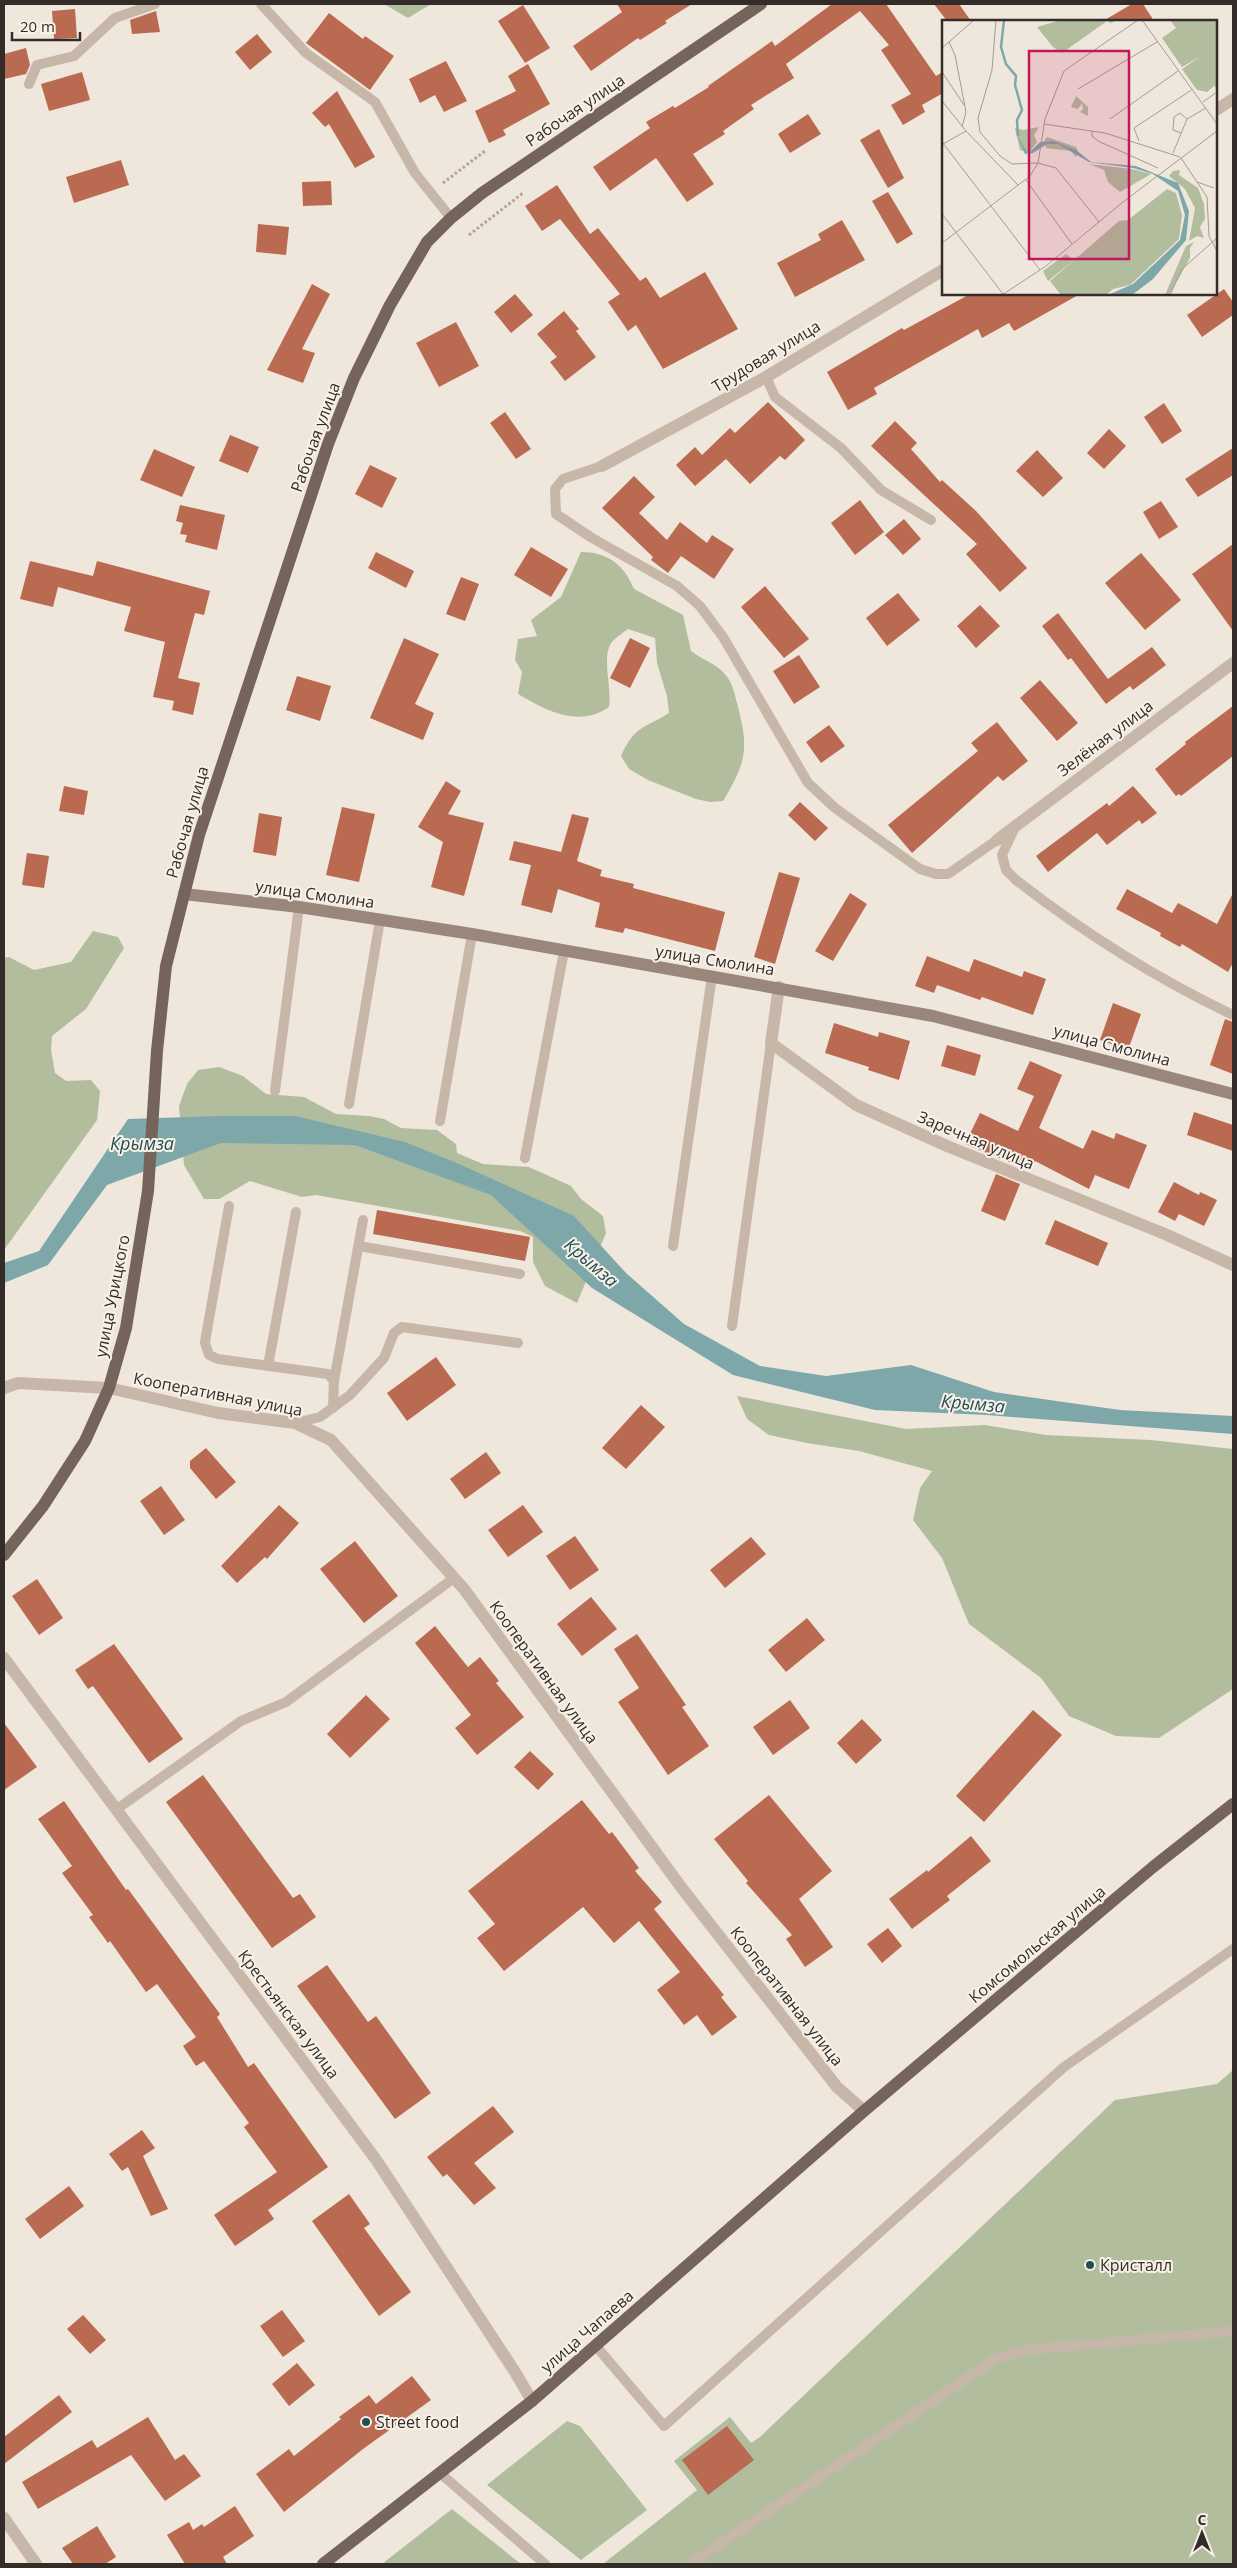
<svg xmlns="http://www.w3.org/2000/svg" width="1237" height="2568" viewBox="0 0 1237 2568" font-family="'Open Sans',sans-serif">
<rect width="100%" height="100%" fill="#efe7dc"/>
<g fill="#b2bd9e">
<polygon points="384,4 431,4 408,18"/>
<path d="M581,552C608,552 624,565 634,589L683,615L691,651C701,659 716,664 723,672C732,681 734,692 737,703C749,748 747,761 723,801L710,802L696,799L648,780L629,769L621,756C635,725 644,729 669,713L667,696L657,663L655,638L628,629C623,633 616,637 612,642C601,656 612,687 609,707C578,728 547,711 518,694L522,672L515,660L518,639L537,636L531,620L561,597Z"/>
<polygon points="93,931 118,937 124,948 86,1009 52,1036 51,1050 55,1073 66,1081 91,1080 100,1091 97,1120 4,1250 4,958 9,957 34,970 71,962"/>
<polygon points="219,1067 243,1076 266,1094 304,1097 336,1114 369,1116 384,1119 401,1128 437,1130 456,1144 457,1153 483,1164 529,1167 571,1186 581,1199 603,1216 606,1233 577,1303 545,1286 533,1262 533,1237 520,1231 316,1195 302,1197 250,1181 219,1199 204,1199 184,1165 179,1106 187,1084 198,1070"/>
<polygon points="737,1396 906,1429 985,1425 1046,1435 1151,1440 1233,1449 1233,1689 1159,1738 1116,1736 1069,1716 1041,1678 969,1624 942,1558 913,1520 920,1488 932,1471 859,1451 807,1443 769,1435 747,1419"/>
<polygon points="1233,2070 1233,2564 603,2564 697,2490 674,2461 730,2417 751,2443 760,2437 1115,2100 1217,2084"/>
<polygon points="567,2421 580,2426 647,2510 581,2560 487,2485"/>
<polygon points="452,2509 521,2564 382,2564"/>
</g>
<polygon fill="#7ea7aa" points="219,1116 295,1116 405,1142 459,1164 574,1216 626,1273 684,1324 760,1366 826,1376 911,1365 994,1392 1120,1410 1233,1416 1233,1434 987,1415 875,1410 733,1375 592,1288 491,1195 355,1145 221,1143 107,1185 48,1265 4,1283 4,1263 39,1251 128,1119"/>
<g fill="#ba6a50">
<polygon points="617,4 692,4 665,21 667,23 640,40 638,38 591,71 573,46 622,12"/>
<polygon points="832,4 886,4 936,76 943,72 943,93 922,105 925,112 903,125 891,105 911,94 881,50 889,45 860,11 786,64 794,78 751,105 754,109 723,131 725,134 693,154 714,184 687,202 656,158 610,191 593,167 650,128 646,122 673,106 675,108 709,87 708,86 772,41 775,46"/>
<polygon points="934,4 959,4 971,21 947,21"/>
<polygon points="1132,4 1143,4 1154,21 1103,21"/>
<polygon points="523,5 550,48 525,63 498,21"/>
<polygon points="75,9 77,38 54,39 52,11"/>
<polygon points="156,11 160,32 132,34 130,20"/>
<polygon points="329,13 363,39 365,36 394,56 370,90 306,43"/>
<polygon points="257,34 272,52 250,70 235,52"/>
<polygon points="26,48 30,65 26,74 4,79 4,54"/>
<polygon points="446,61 467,101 444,112 435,95 420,103 409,79"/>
<polygon points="528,64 550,104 503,130 506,135 489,143 475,111 516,91 508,76"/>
<polygon points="82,72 90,100 49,111 41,84"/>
<polygon points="337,91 375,157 355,168 329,124 325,127 312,113"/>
<polygon points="808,114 821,134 790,153 778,134"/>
<polygon points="879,129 904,178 888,188 860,140"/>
<polygon points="121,160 129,185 74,203 66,177"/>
<polygon points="331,181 332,205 303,206 302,182"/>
<polygon points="557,185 590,234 598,228 640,281 646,277 660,298 705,272 738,329 663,369 636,325 628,331 608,302 620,294 560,219 542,231 525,206"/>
<polygon points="888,192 913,234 897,244 872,201"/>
<polygon points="842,220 865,260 795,297 777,263 821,240 818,234"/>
<polygon points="258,224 289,227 286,255 256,252"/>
<polygon points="312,284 330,294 302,349 315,353 303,383 267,370"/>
<polygon points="1224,289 1233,302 1233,315 1202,337 1187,315"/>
<polygon points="515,294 533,315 511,333 494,312"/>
<polygon points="970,294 1080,294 1014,331 1009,323 982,338 978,329 874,388 877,394 848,410 827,372 902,328 904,330"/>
<polygon points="564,311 579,329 576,331 596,357 565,381 550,362 557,357 537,334"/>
<polygon points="456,322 479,366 439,387 416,343"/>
<polygon points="768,402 805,440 785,460 780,456 750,484 726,459 695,486 676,465 695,447 702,455 730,428 735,433"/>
<polygon points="1164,403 1182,431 1162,444 1144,417"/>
<polygon points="505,412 531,449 516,459 490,423"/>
<polygon points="895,421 917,443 911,449 940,482 942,480 976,511 1027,568 1000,592 966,554 977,544 871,446"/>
<polygon points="1109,429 1126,446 1104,469 1087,453"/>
<polygon points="230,435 259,447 248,473 219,461"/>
<polygon points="1233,448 1233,475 1198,497 1185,479"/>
<polygon points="154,449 195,467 182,497 140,480"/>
<polygon points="1037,450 1063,478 1043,497 1016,471"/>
<polygon points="370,465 397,478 382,508 355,494"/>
<polygon points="634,476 655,497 639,513 667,540 680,522 707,543 712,535 734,549 714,579 681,556 668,573 651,560 653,557 602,508"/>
<polygon points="860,500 884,532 855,555 831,523"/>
<polygon points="1161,501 1178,527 1159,539 1143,512"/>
<polygon points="180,505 225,515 217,550 185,542 187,535 180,534 183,523 176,521"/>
<polygon points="904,519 921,539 903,555 885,535"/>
<polygon points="1233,544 1233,631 1192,574"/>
<polygon points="531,547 568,569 551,597 514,575"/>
<polygon points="376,552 414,571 406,588 368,568"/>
<polygon points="1141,553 1181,600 1145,630 1105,583"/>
<polygon points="30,561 93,576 97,561 210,591 204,615 195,613 178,678 200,683 193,715 172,710 174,701 153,697 165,642 124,631 131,607 58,587 53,607 20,599"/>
<polygon points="461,577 479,584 465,621 446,614"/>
<polygon points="765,586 809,639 784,658 741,607"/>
<polygon points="898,593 920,620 887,646 866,618"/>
<polygon points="980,605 1000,626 976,648 957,626"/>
<polygon points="1058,613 1108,679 1152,647 1166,665 1133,690 1130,686 1106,704 1071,658 1068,660 1042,626"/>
<polygon points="404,638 439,654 415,704 434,713 423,740 370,718"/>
<polygon points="630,638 650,648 630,688 610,678"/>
<polygon points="799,655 820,687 794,704 773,671"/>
<polygon points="297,676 331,686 320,721 286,710"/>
<polygon points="1040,680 1078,723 1057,741 1020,698"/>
<polygon points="1233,706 1233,756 1181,796 1179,794 1176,796 1155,769 1186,744 1185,742"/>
<polygon points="997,722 1028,761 1003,781 998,776 912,853 888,825 978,751 971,743"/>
<polygon points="829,725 845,746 821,763 806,742"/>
<polygon points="446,781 461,791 448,814 484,823 464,896 431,887 443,842 418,827"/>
<polygon points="64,786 88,791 84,815 59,811"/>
<polygon points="1133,786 1157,813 1142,824 1139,820 1107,845 1097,833 1048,872 1036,856 1107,803 1109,806"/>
<polygon points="800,802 828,828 815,841 788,815"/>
<polygon points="342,807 375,814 359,882 326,875"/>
<polygon points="259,813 282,817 276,856 253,852"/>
<polygon points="572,814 589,818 577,861 602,870 600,876 634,884 633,888 725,912 715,951 625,928 623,933 595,927 600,903 558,889 552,913 521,905 531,865 509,860 514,841 561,852"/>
<polygon points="27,853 49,856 44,888 22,885"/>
<polygon points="779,872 800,878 775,964 754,957"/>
<polygon points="1127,889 1172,913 1178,903 1217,924 1233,893 1233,963 1228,972 1182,944 1180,947 1160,936 1161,933 1116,909"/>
<polygon points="850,893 867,904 833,961 815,951"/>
<polygon points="927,956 969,972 974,959 1022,977 1024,971 1046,979 1033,1015 982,997 980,1000 937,985 934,993 915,986"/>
<polygon points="1113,1003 1141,1014 1128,1050 1100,1040"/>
<polygon points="1225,1019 1233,1022 1233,1074 1210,1065"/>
<polygon points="834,1023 878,1037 879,1032 910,1041 899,1080 868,1070 869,1067 825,1053"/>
<polygon points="947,1045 981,1055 975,1076 941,1066"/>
<polygon points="1030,1061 1062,1075 1039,1128 1083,1149 1092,1130 1114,1139 1116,1133 1147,1145 1129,1189 1095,1175 1089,1189 1035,1161 1031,1170 1026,1169 965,1144 980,1113 1018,1131 1034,1096 1017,1089"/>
<polygon points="1194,1112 1233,1125 1233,1151 1187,1135"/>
<polygon points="996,1174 1020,1184 1005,1221 981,1211"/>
<polygon points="1174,1182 1199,1195 1200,1192 1217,1200 1204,1226 1179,1214 1175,1221 1158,1212"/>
<polygon points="377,1210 530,1237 525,1261 373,1234"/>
<polygon points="1055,1220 1108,1243 1098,1266 1045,1244"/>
<polygon points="436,1357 456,1385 407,1421 387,1393"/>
<polygon points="641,1405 665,1427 626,1469 602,1448"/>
<polygon points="206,1448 236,1482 216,1499 190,1468 190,1461"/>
<polygon points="486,1452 501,1473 465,1499 450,1479"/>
<polygon points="161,1486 185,1520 164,1535 140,1501"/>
<polygon points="279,1505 299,1523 267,1559 265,1557 237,1583 221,1566"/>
<polygon points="523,1505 543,1532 508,1557 488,1530"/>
<polygon points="575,1536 599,1570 570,1590 546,1556"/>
<polygon points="751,1537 766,1554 725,1588 710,1570"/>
<polygon points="355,1541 398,1596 364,1623 320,1569"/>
<polygon points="37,1579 63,1618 39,1635 12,1596"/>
<polygon points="591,1597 617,1629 582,1656 557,1624"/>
<polygon points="807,1618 825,1640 786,1672 768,1650"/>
<polygon points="435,1626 468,1667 480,1657 499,1681 496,1683 524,1717 477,1755 455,1728 471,1715 415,1643"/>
<polygon points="637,1634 686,1705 682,1707 709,1746 668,1775 618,1702 639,1688 614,1649"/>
<polygon points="114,1644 183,1739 149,1763 93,1686 88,1689 75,1670"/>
<polygon points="366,1695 390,1719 350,1758 327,1734"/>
<polygon points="790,1700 810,1728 773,1755 753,1727"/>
<polygon points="1033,1710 1062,1735 984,1822 956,1796"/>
<polygon points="862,1719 882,1740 856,1764 837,1743"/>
<polygon points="4,1723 37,1767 4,1790"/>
<polygon points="530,1751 554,1774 538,1790 514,1767"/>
<polygon points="203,1775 293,1898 300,1894 316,1917 272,1948 166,1802"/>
<polygon points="769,1795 832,1871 799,1899 833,1947 805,1967 786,1939 792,1935 746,1883 748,1881 714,1839"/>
<polygon points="582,1800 609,1834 612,1832 639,1868 635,1871 662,1902 654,1909 724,1995 721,1997 737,2017 712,2036 697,2015 684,2025 657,1990 680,1972 639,1921 614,1943 583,1907 504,1971 477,1938 495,1924 468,1891"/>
<polygon points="64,1801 126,1890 128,1889 220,2014 217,2017 248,2067 254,2063 328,2167 268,2210 274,2219 235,2246 214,2215 277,2172 244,2127 249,2123 204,2061 196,2066 183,2046 196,2037 157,1984 146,1992 110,1941 108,1943 89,1917 93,1915 62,1873 72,1866 38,1819"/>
<polygon points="971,1836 991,1861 947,1896 950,1900 912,1929 889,1899 927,1870 928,1872"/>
<polygon points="888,1928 902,1946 882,1963 867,1944"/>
<polygon points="327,1965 368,2022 376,2016 431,2093 395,2119 297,1986"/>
<polygon points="493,2106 514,2132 474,2163 496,2188 474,2205 447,2174 443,2177 427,2157"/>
<polygon points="142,2130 155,2148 143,2156 168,2209 151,2216 128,2167 122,2171 109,2154"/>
<polygon points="69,2186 84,2206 40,2239 25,2219"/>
<polygon points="349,2194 370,2224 364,2228 411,2292 379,2316 312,2221"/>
<polygon points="282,2310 305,2341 283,2357 260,2326"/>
<polygon points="83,2315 106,2340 90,2354 67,2329"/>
<polygon points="297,2363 315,2385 289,2406 272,2384"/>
<polygon points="412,2376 431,2400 363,2449 284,2512 256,2474 289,2449 294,2456 341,2419 339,2417 369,2395 376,2404"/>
<polygon points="59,2395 72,2412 4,2464 4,2437"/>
<polygon points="148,2417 175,2460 184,2454 201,2476 165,2501 131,2455 38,2509 22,2482 92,2440 97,2448"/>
<polygon points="727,2426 754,2460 708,2495 682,2460"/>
<polygon points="235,2506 254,2536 223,2557 227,2564 185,2564 167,2535 189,2522 193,2530 202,2524 204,2527"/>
<polygon points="97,2526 116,2557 105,2564 73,2564 62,2548"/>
</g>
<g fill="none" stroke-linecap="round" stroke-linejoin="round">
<g stroke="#b2a194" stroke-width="3" stroke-dasharray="2.5 2.5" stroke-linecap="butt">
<polyline points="443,183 485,151"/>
<polyline points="469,235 523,193"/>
</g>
<g stroke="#c6b7a9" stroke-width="10">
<polyline points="261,4 306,53 375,102 415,173 451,218"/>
<polyline points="29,84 37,65 74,56 115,18 155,4"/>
<polyline points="766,377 775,397 841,448 881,490 931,520"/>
<polyline points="602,466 563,479 555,489 556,514 592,538 677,586 700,606 723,637 808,783 835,808 920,869 936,874 948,874 997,840"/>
<path d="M1015,827L1002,855L1006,870L1016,880C1084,933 1155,978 1233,1015"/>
<polyline points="275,1091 299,907"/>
<polyline points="349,1104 380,920"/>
<polyline points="440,1121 472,934"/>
<polyline points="525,1158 564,951"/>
<polyline points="229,1206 206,1336 205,1343 209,1355 218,1359 328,1374 334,1381 333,1408"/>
<polyline points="359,1246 520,1274"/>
<polyline points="673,1246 712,976"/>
<polyline points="732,1326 771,1043"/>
<polyline points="268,1366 296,1212"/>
<polyline points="334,1381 363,1220"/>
<polyline points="295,1423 320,1417 350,1395 384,1358 394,1333 402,1327 518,1343"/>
<polyline points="117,1809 241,1721 286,1702 454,1578"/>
<polyline points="595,2345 664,2426 1064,2067 1233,1949"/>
<polyline points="441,2474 545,2564"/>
<polyline points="690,2564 997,2358 1026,2350 1233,2331"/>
</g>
<g stroke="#c6b7a9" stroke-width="12">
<polyline points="1216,110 1233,99"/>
<polyline points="602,466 766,377 943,270"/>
<polyline points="997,840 1233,663"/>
<polyline points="779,987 771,1043 856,1105 947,1146 1165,1234 1233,1265"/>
<polyline points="4,1388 18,1383 109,1388 218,1413 295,1423 331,1440 464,1589 681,1887 837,2087 864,2111"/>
<polyline points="4,1658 377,2161 515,2372 532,2401"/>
<polyline points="4,2518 36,2564"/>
</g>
<polyline stroke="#9a867b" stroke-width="12" points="184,894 299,907 472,934 933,1016 1233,1094"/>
<g stroke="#75645b" stroke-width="12">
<polyline points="4,1555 43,1506 85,1441 109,1388 126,1328 148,1191 157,1051 166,966 199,835 328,444 354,378 390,305 427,242 451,218 482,193 761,4"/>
<polyline points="323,2564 532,2401 864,2111 1153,1867 1233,1804"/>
</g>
</g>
<g fill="#224e52" stroke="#f8f1e8" stroke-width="2">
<circle cx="1090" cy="2265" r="5"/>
<circle cx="366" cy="2422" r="5"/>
</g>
<g text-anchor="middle" stroke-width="4" stroke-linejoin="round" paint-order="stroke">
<g font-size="16" fill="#342c28" stroke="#f8f1e8">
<text transform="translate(575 110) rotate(-34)" y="6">Рабочая улица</text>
<text transform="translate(766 356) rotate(-31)" y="6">Трудовая улица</text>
<text transform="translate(315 437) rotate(-70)" y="6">Рабочая улица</text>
<text transform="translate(1105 738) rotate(-37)" y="6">Зелёная улица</text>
<text transform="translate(187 822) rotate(-74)" y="6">Рабочая улица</text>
<text transform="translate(315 894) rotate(8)" y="6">улица Смолина</text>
<text transform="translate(715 960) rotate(9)" y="6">улица Смолина</text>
<text transform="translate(1112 1045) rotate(15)" y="6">улица Смолина</text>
<text transform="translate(976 1140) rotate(23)" y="6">Заречная улица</text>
<text transform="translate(112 1296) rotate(-79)" y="6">улица Урицкого</text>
<text transform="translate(218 1394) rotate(11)" y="6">Кооперативная улица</text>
<text transform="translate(544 1672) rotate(54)" y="6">Кооперативная улица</text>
<text transform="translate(1037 1944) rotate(-40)" y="6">Комсомольская улица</text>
<text transform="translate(787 1996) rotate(52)" y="6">Кооперативная улица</text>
<text transform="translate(289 2014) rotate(53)" y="6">Крестьянская улица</text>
<text transform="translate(587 2331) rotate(-41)" y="6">улица Чапаева</text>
</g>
<g font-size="16" fill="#342c28" stroke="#f8f1e8" text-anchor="start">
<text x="1100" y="2271">Кристалл</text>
<text x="376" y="2428">Street food</text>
</g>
<g font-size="18" font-style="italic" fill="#224e52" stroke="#f8f1e8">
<text x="142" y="1150">Крымза</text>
<text transform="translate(591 1263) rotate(41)" y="6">Крымза</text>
<text transform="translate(973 1404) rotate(5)" y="6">Крымза</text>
</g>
</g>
<g transform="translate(942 20)">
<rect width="275" height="275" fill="#efe7dc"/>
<path d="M119,0H175L169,3L165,1L120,33L111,27L95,7ZM228,0H275V69L272,66L265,72L255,70L240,49L259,36L240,47L220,18L234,8ZM134,76L146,87V96L138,92L141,89L140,83L136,89L129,87ZM97,107L92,115L95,122L87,133L78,130L73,108L81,110ZM105,117L134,127L136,131L134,137L129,131L104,128L102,121ZM147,144L190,149L209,154L178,172L166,162L162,150ZM238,150L237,155L256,168L262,184L263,199L258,207L262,218L255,216L247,221L253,188L243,169L227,156L231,151ZM225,169L234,173L240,195L237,219L188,265L171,269L164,275H119L108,261L177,201L186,200ZM252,222L248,228V238L227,275H223L244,226ZM124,234L132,240L106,261L101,251Z" fill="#b2bd9e"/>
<path d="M74,113L86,134L98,122L111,121L134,130L149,142L194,146L236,163L247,191L244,220L211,259L190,275H166L191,264L238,220L243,195L236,171L211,154L191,148L147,142L116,124H105L91,133L83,134Z" fill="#7ea7aa"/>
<path fill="none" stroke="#7ea7aa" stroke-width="2.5" d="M62,0L59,27L64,44L74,56L73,65L80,90L75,100L76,116"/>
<path fill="none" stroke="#a49c94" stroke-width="1" d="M54,0L50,50L36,98L38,112L58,136L70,144L96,143L114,148L157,202M200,0L275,104M7,22L13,35L24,92L20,107M0,28L32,0M0,52L22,85M136,69L215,22M0,81L24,111L76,165M261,82L275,72M168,99L236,51M102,104L163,113L238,137M150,111V116L156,121L216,148M239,113L231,110L232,97L238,93L245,99M197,121L192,108L251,69M0,122L98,250M1,124L24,111M231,133L245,99L264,88M239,138L265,177L267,216L275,231M84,160L130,224M255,162L272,168M0,194L61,274M0,223L88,156L96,143L103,99L122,51L196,0M60,275L104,246L181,182L275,111M228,275L240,249L275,218"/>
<path fill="#c2185b" fill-opacity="0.15" stroke="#c2185b" stroke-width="2.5" d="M87,31H187V239H87Z"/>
<rect width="275" height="275" fill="none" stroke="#342c28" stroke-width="2.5"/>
</g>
<rect width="1237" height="2568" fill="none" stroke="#342c28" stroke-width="10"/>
<g transform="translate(1202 2533)" stroke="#f8f1e8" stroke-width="4" paint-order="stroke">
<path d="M0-4L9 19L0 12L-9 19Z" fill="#342c28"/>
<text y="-8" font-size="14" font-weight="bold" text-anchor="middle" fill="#342c28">С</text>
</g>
<path d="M12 32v8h68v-8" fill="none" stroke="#342c28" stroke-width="2.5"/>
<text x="20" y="32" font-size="15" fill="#342c28" stroke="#f8f1e8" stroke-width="4" paint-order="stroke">20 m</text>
</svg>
